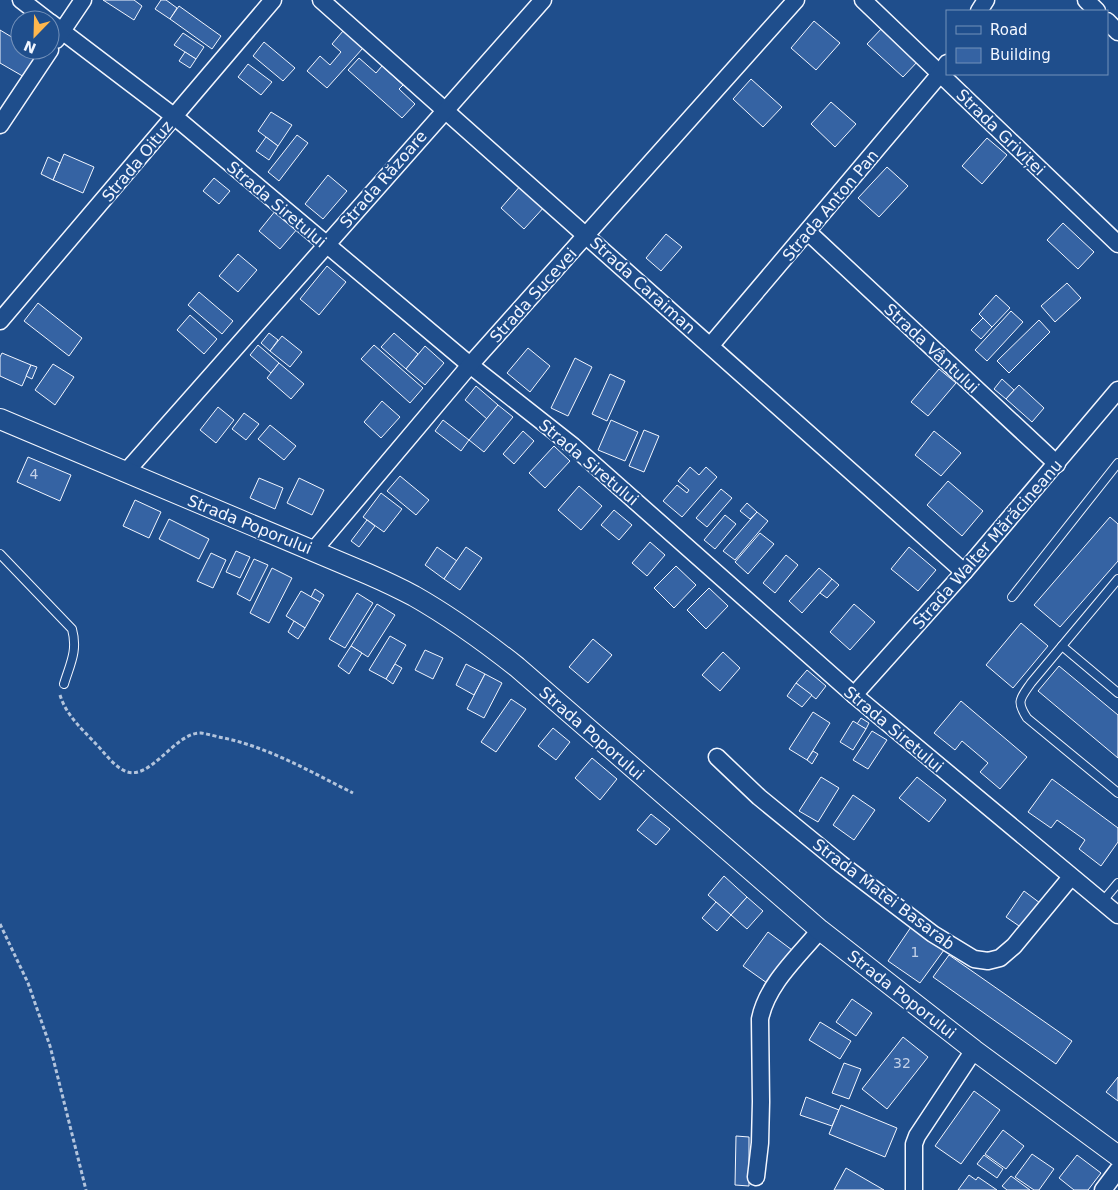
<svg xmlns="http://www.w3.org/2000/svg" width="1118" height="1190" viewBox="0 0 1118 1190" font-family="'DejaVu Sans',sans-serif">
<rect width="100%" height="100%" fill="#1f4e8c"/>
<g fill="#3563a3" stroke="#f2f6ff">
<polygon points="103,0 134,0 142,6 134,20"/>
<polygon points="161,0 166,0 177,8 170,19 155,9"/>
<polygon points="179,6 221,36 212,49 170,19"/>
<polygon points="814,21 840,43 816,70 791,48"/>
<polygon points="883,27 919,60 903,77 867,44"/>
<polygon points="0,30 20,42 20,50 34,50 41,54 26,78 0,63"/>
<polygon points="343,31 363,48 327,88 307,71 320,56 330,65 341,52 332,44"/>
<polygon points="183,33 204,47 196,59 174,45"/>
<polygon points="264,42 295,68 283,81 253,56"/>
<polygon points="185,52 196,59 190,68 179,61"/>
<polygon points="359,58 376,73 382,66 403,85 399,89 415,104 402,118 348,70"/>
<polygon points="248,64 272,82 261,95 238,77"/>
<polygon points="751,79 782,107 763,127 733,99"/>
<polygon points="831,102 856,124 835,147 811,124"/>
<polygon points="271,112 292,125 278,146 258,131"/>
<polygon points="297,135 308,143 279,181 268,172"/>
<polygon points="266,137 278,146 269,160 256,151"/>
<polygon points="987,138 1007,155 982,184 962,166"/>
<polygon points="64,154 94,167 83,193 53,180"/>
<polygon points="48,157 60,163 53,180 41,174"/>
<polygon points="887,167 908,186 879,217 858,198"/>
<polygon points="328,175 347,191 323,219 305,204"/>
<polygon points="214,178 230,191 219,204 203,191"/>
<polygon points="522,184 546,205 524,229 501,208"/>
<polygon points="276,210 298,228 280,249 259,231"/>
<polygon points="1063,223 1094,252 1078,269 1047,240"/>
<polygon points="666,234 682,247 661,271 646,258"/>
<polygon points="238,254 257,270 238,292 219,276"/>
<polygon points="327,266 346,282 319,315 300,299"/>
<polygon points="1067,283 1081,298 1055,322 1041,306"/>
<polygon points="199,292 233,321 222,334 188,305"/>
<polygon points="996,295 1010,308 992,327 979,314"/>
<polygon points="38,303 82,338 69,356 24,321"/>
<polygon points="1011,311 1023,322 987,361 975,350"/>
<polygon points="190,315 217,339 204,354 177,330"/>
<polygon points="983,318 992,327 981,339 971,330"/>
<polygon points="1039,320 1050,332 1009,373 997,361"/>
<polygon points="269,333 278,340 270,351 261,343"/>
<polygon points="394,333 418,354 406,369 381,347"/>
<polygon points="282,336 302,352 290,367 270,351"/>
<polygon points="258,345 279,363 271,373 250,355"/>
<polygon points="374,345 423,388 410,403 361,359"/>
<polygon points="425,346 444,363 425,385 406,369"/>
<polygon points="528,348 550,366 530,392 507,373"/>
<polygon points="2,353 31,365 22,386 0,376 0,357"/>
<polygon points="575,358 592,367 568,416 551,408"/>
<polygon points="279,363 304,384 291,399 267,378"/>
<polygon points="53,364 74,377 55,405 35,390"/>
<polygon points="31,365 37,367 32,379 26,376"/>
<polygon points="939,369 956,383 928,416 911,402"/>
<polygon points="610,374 625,381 607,421 592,414"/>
<polygon points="1002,379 1014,390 1006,399 994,389"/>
<polygon points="1019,385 1044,408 1032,422 1006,399"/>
<polygon points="476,386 498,405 487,419 465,400"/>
<polygon points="382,401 400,417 381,438 364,422"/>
<polygon points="498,405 513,417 484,452 469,440"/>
<polygon points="218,407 234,420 216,443 200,430"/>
<polygon points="244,413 259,424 246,440 232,429"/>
<polygon points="443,420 469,440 461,451 435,431"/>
<polygon points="611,420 638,432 625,461 598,450"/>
<polygon points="270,425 296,446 284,460 258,439"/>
<polygon points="644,430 659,436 644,472 629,466"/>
<polygon points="523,431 534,441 514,464 503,454"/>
<polygon points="934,431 961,453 941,476 915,455"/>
<polygon points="554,446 570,461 545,488 529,473"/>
<polygon points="28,457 71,475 60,501 17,482"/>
<polygon points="690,467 699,475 706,467 717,477 682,517 663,501 677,485 687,493 689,490 678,481"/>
<polygon points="400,476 429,500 416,515 387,491"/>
<polygon points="259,478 283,488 275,509 250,498"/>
<polygon points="299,478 324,490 312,515 287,503"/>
<polygon points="948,481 983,511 962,536 927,505"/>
<polygon points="579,486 602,506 581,530 558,510"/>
<polygon points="721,489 732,498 707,527 696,518"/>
<polygon points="381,493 402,509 384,532 363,517"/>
<polygon points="135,500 161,512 149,538 123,526"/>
<polygon points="747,503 757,512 750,519 740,511"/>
<polygon points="614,510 632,525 619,540 601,525"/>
<polygon points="757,512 768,521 735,560 723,551"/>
<polygon points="725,515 736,524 715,549 704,540"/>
<polygon points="1110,517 1118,524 1118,561 1060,627 1034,605"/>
<polygon points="169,519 209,539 199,559 159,539"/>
<polygon points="367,520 375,526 359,547 351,541"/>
<polygon points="760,533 774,544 748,574 735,562"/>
<polygon points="650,542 665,555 647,576 632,563"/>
<polygon points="437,547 457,561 444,579 425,565"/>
<polygon points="466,547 482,558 460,590 444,579"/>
<polygon points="909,547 936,570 918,591 891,569"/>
<polygon points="236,551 250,557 240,578 226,572"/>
<polygon points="211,553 226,560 213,588 197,581"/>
<polygon points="786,555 798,565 775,593 763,583"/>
<polygon points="254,559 268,565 250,601 237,594"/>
<polygon points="676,566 696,585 674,608 654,588"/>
<polygon points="272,568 292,578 269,623 250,613"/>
<polygon points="819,568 832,579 802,613 789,601"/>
<polygon points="832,579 839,585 827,598 820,593"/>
<polygon points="709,588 728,606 706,629 687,610"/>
<polygon points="315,589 324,595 320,602 311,597"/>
<polygon points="301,591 320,602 305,628 286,616"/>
<polygon points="357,593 373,603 345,648 329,639"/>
<polygon points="377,604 395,615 368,657 351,646"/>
<polygon points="854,604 875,622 850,650 830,632"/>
<polygon points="294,621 305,628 298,639 288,632"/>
<polygon points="1021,623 1048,646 1013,688 986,665"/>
<polygon points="390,636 406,645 386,679 369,670"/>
<polygon points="593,639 612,655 588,683 569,667"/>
<polygon points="351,646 362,653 349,674 338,666"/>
<polygon points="425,650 443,658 433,679 415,670"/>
<polygon points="723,652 740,668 720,691 702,675"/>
<polygon points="395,664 402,668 393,684 386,679"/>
<polygon points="466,664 485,674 474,695 456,685"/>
<polygon points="1059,666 1118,715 1118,758 1038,691"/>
<polygon points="807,670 826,686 816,699 796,683"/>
<polygon points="485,674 502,683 484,718 467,709"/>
<polygon points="796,683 812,695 802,707 787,696"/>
<polygon points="511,699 526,709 496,752 481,742"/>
<polygon points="961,701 1027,757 1000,789 980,772 988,763 962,741 955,750 934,733"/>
<polygon points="813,712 830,723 807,760 789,749"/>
<polygon points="861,718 869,723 866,729 857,724"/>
<polygon points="853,721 866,729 853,750 840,742"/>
<polygon points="553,728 570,742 556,760 538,746"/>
<polygon points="872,731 887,740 868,769 853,760"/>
<polygon points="813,751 818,754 812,764 807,760"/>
<polygon points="592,758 617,779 600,800 575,778"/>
<polygon points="821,777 839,788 818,822 799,811"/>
<polygon points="917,777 946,800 929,822 899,798"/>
<polygon points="1052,779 1118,828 1118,842 1101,866 1079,849 1085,840 1057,820 1051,828 1028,812"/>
<polygon points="853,795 875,810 854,840 833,825"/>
<polygon points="651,814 670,829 656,845 637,830"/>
<polygon points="724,876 747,897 731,915 708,895"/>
<polygon points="1024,891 1040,903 1022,928 1006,917"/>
<polygon points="747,897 763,911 747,929 731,915"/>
<polygon points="716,902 731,915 717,931 702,918"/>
<polygon points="911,927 944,950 920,983 888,961"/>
<polygon points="768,932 792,950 767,983 743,966"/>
<polygon points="949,955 1072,1041 1056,1064 933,977"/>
<polygon points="852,999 872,1013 856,1036 836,1022"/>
<polygon points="820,1022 851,1041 840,1059 809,1040"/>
<polygon points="903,1037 928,1057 887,1109 862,1089"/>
<polygon points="844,1063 861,1069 849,1099 832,1093"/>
<polygon points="1118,1077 1118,1101 1106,1092"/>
<polygon points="974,1091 1000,1110 961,1164 935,1146"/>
<polygon points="806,1097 839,1110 832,1126 800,1115"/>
<polygon points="841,1105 897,1128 885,1157 829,1134"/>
<polygon points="1003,1130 1024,1146 1006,1169 985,1154"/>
<polygon points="736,1136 749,1137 749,1186 735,1185"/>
<polygon points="1032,1154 1054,1169 1039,1190 1034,1190 1015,1177"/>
<polygon points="984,1155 1003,1169 997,1178 977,1164"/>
<polygon points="1077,1155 1101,1173 1088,1190 1074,1190 1059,1178"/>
<polygon points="846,1168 884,1190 834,1190"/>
<polygon points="969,1175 976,1180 978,1177 997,1190 958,1190"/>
<polygon points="1011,1176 1030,1190 1007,1190 1002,1186"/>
</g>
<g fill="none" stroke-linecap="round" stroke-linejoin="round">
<g stroke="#f2f6ff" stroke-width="10">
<g id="service">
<path d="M0,554L72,629C78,651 70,664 64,684"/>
<path d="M1118,579L1031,683C1020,699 1016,701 1027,718L1118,793"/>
<polyline points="1012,597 1118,463"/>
<polyline points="1062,646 1118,693"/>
<polyline points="1102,902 1118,883"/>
</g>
</g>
<g stroke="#f2f6ff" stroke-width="19">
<g id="minor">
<polyline points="21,0 47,20"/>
<polyline points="321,0 964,572"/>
<polyline points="863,0 1118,244"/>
<polyline points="1086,0 1097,11"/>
<polyline points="979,11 986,0"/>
<polyline points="1107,21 1118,32"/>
<polyline points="50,22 175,117 470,365 573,446 854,695 1118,915"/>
<polyline points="56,40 83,0"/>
<polyline points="0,125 50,50"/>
<polyline points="808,232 1057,464"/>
<polyline points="0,321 273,0"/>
<polyline points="711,345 940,74 947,63"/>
<polyline points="125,473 543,0"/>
<polyline points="314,550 470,365 796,0"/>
<polyline points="854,695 964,572 1118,390"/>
<polyline points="717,757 759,797 841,864 933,934 974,959 988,961 1000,958 1014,946 1071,877"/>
<path d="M756,1177L760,1143L761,1102L760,1019C767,984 798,957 820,930"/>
<polyline points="914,1190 914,1144 917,1136 974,1050"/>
<polyline points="1103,1190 1118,1170"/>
</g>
</g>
<g stroke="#f2f6ff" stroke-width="22">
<path id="tertiary" d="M0,419L368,574C384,581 399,588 414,596C451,617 484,641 517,667L820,930L974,1050L1118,1156"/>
</g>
<g stroke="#b3c4dc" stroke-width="3" stroke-dasharray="4 2.5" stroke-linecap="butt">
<path d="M60,695C66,715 82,729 96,744C104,752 112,764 123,770C149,785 174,732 201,733C209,734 217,737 224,738C270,748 311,772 353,793"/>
<polyline points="0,924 28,983 50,1046 86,1190"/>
</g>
<use href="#service" stroke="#1f4e8c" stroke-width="8"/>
<use href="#minor" stroke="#1f4e8c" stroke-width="16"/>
<use href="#tertiary" stroke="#1f4e8c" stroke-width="20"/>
</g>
<g text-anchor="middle" stroke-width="4" stroke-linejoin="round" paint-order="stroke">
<g font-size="14" fill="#c3d1e8">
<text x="34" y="479">4</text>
<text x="915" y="957">1</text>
<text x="902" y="1068">32</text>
</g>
<g font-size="16" fill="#f2f6ff" stroke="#1f4e8c">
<text transform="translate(1001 132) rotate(44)" y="6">Strada Griviței</text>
<text transform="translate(137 161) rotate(-50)" y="6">Strada Oituz</text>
<text transform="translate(383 179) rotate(-49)" y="6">Strada Răzoare</text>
<text transform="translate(277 204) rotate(40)" y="6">Strada Siretului</text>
<text transform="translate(830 205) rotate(-50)" y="6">Strada Anton Pan</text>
<text transform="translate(643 285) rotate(42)" y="6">Strada Caraiman</text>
<text transform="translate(533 295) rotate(-48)" y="6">Strada Sucevei</text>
<text transform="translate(932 348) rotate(43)" y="6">Strada Vântului</text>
<text transform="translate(589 462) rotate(40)" y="6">Strada Siretului</text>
<text transform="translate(250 524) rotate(22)" y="6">Strada Poporului</text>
<text transform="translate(987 544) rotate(-49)" y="6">Strada Walter Mărăcineanu</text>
<text transform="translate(894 729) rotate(40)" y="6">Strada Siretului</text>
<text transform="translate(592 733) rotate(41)" y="6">Strada Poporului</text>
<text transform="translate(884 894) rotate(37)" y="6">Strada Matei Basarab</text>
<text transform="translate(902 994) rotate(38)" y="6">Strada Poporului</text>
</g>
</g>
<rect x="946" y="10" width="162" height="65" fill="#1f4e8c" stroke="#7391ba"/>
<rect x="956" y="26" width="25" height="8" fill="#1f4e8c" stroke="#7391ba"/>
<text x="990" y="35" font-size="15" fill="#f2f6ff">Road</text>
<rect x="956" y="48" width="25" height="15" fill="#3563a3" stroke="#7391ba"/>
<text x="990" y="60" font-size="15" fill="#f2f6ff">Building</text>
<g transform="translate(35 35) rotate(203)"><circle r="24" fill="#1f4e8c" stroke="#7391ba"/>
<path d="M0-4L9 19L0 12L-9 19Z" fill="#ffb74d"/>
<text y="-8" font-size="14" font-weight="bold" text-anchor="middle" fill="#f2f6ff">N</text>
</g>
</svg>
